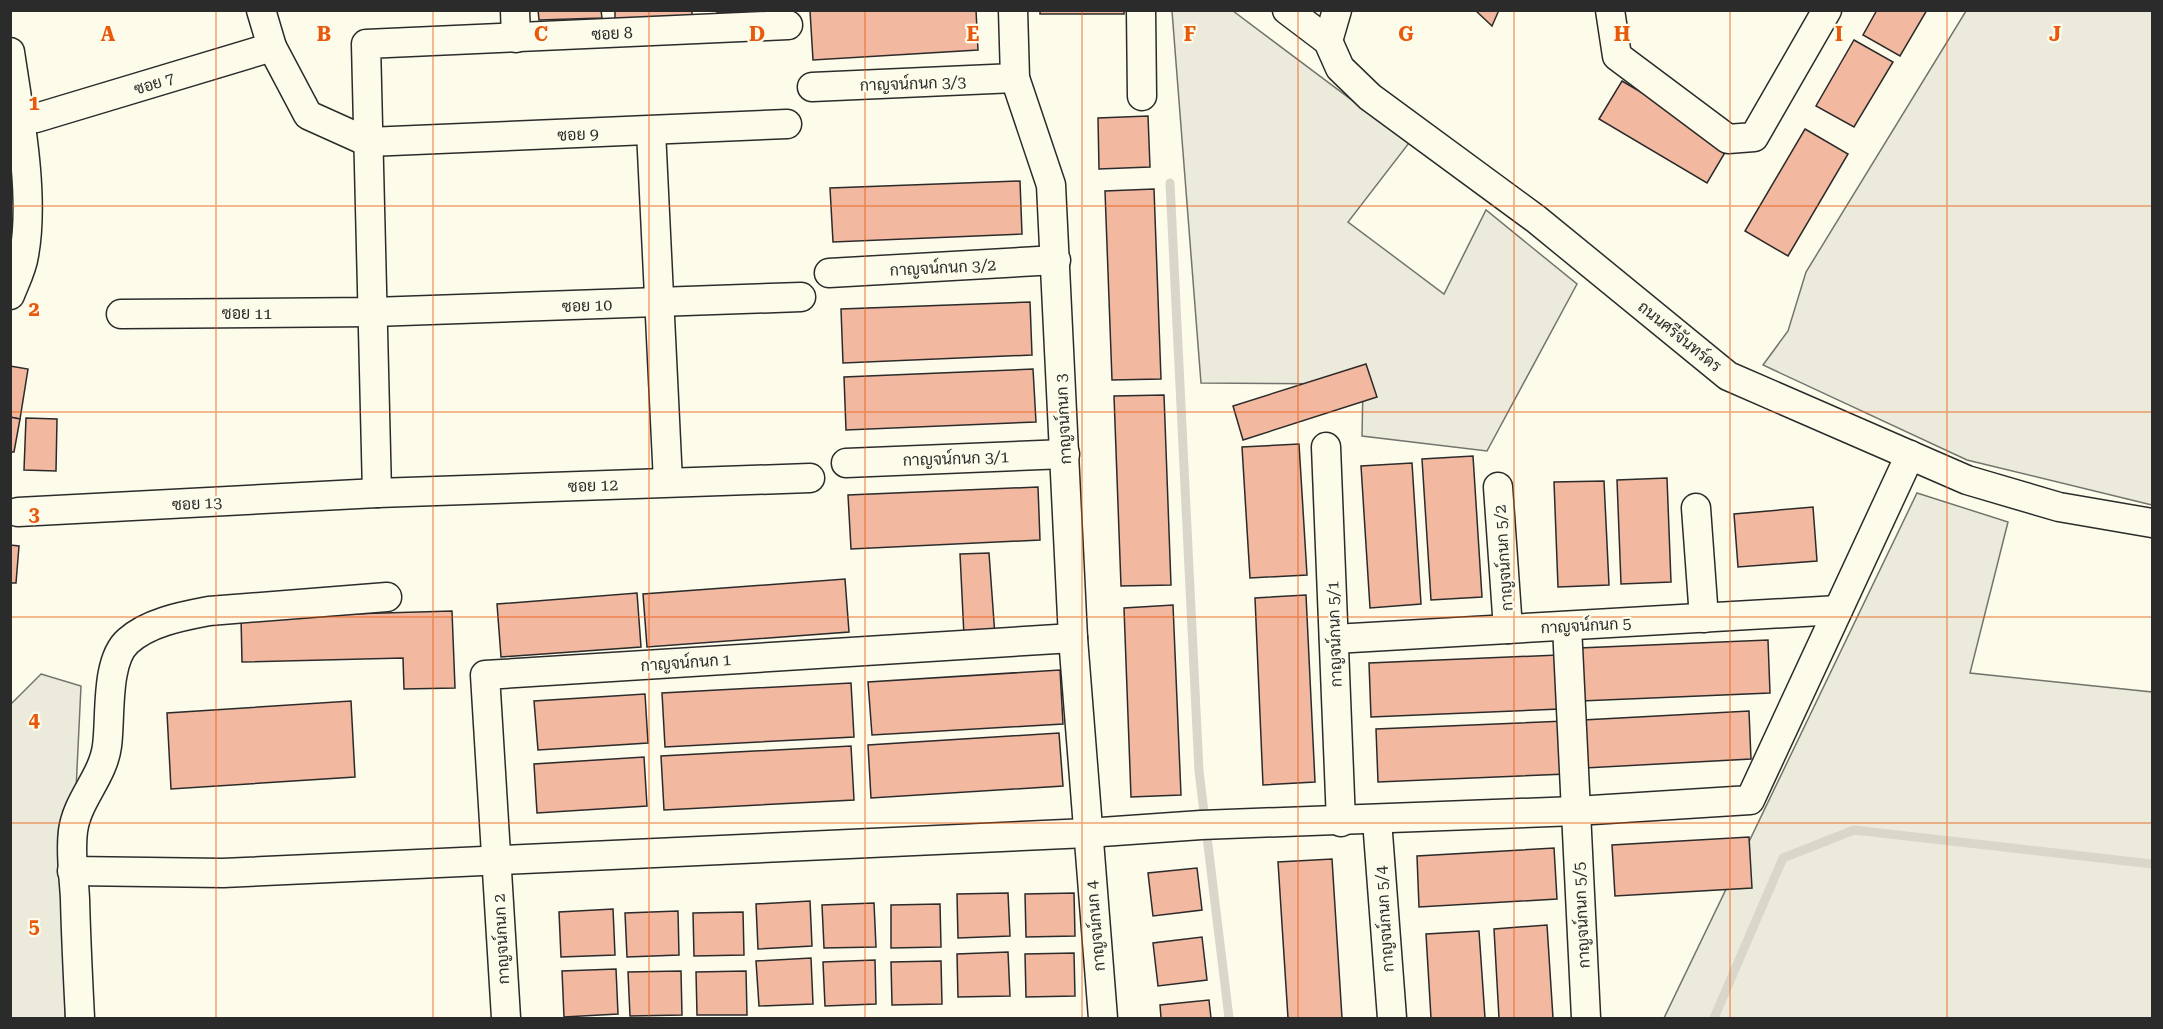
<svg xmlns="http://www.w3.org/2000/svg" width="2163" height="1029" viewBox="0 0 2163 1029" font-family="'Roboto Serif',Sarabun,serif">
<rect width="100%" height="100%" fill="#fdfbea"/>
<g fill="#ecebdb" stroke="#74746e" stroke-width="1.5">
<polygon points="1172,11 1233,11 1409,143 1348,222 1444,294 1486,210 1577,284 1487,451 1362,436 1363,384 1201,383"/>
<polygon points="1966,11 2152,11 2152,505 1967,460 1763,365 1788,331 1806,272"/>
<polygon points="1917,493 2008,522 1970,673 2152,692 2152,1018 1664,1018"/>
<polygon points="41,674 81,686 65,1018 11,1018 11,704"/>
</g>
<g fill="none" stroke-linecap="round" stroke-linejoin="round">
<g stroke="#d8d7c9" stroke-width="9">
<polyline points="1170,183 1199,771 1229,1018"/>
<polyline points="1714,1018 1783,858 1854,830 2152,864"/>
</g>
</g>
<g fill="#f2b8a0" stroke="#2b2b2b" stroke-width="1.5">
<polygon points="538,10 601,10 602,18 539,20"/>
<polygon points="615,10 692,10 692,16 615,19"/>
<polygon points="717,10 791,11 717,13"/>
<polygon points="976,10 978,50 813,60 810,11"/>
<rect x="1040" y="10" width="84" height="4"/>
<polygon points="1475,10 1499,10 1492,26"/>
<polygon points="1877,10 1927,10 1900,56 1863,35"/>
<polygon points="1854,40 1893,62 1854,127 1816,106"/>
<polygon points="1622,81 1730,144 1707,183 1599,119"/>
<polygon points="1148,116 1150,167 1099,169 1098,118"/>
<polygon points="1805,129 1848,154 1788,256 1745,231"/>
<polygon points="1020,181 1022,234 833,242 830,188"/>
<polygon points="1154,189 1161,379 1112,380 1105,191"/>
<polygon points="1030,302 1032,355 843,363 841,309"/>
<polygon points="1366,364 1377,397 1243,440 1233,406"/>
<polygon points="10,366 28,369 20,419 10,417"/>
<polygon points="1033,369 1036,422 846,430 844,377"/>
<polygon points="1164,395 1171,585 1121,586 1114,396"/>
<polygon points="10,417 20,419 14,452 10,452"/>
<polygon points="26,418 57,419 56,471 24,470"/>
<polygon points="1299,444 1307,575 1250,578 1242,447"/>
<polygon points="1473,456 1482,597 1431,600 1422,459"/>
<polygon points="1412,463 1421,604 1370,608 1361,466"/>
<polygon points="1667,478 1671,582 1621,584 1617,480"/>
<polygon points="1604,481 1609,585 1558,587 1554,482"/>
<polygon points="1038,487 1040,540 851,549 848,495"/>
<polygon points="1813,507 1817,561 1738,567 1734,514"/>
<polygon points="10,545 19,546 16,583 10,583"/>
<polygon points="989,553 995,636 964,636 960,554"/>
<polygon points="845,579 849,632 647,647 643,594"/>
<polygon points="637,593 641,647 501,657 497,604"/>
<polygon points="1306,595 1315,782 1263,785 1255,598"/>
<polygon points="1173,605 1181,795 1131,797 1124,608"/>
<polygon points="452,611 455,688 404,689 403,658 242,662 241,617"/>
<polygon points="1768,640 1770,693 1581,701 1579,648"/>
<polygon points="1558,655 1560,709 1371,717 1369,663"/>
<polygon points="1060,670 1063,724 872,735 868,682"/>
<polygon points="851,683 854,737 665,747 662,693"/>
<polygon points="645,694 648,743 538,750 534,701"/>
<polygon points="351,701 355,777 171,789 167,713"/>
<polygon points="1749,711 1751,759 1585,768 1583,720"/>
<polygon points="1565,721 1567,774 1378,782 1376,729"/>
<polygon points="1059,733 1063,786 871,798 868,745"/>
<polygon points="851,746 854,800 664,810 661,756"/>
<polygon points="644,757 647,806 537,813 534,764"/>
<polygon points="1749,837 1752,888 1615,896 1612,845"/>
<polygon points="1554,848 1557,899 1419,907 1417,856"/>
<polygon points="1332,859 1342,1018 1288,1018 1278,862"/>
<polygon points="1197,868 1202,910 1153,916 1148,873"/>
<polygon points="1008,893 1010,936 958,938 957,894"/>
<polygon points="1074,893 1075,936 1026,937 1025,894"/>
<polygon points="810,901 812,946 758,949 756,904"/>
<polygon points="874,903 876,947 824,948 822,905"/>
<polygon points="940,904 941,947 891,948 891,905"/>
<polygon points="613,909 615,955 561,957 559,912"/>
<polygon points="678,911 679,955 627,957 625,913"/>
<polygon points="743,912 744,955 694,956 693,913"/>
<polygon points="1547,925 1553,1018 1499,1018 1494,929"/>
<polygon points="1479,931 1485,1018 1431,1018 1426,934"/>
<polygon points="1202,937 1207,980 1158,986 1153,943"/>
<polygon points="1008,952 1010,996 958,997 957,954"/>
<polygon points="1074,953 1075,996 1026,997 1025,954"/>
<polygon points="811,958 813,1004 759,1006 756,961"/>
<polygon points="875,960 876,1004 825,1006 823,962"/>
<polygon points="941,961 942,1004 892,1005 891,962"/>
<polygon points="616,969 618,1014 564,1017 562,971"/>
<polygon points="681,971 682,1015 630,1016 628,972"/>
<polygon points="746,971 747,1015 697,1015 696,972"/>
<polygon points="1209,1000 1211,1018 1161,1018 1160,1005"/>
</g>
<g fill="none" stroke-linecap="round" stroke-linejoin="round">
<g stroke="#2b2b2b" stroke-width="31">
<g id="minor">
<polyline points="261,10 272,47 308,115 368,142 787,124"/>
<polyline points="515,10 516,38"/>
<polyline points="1013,10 1015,78 1051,185 1073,638 1103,1018"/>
<polyline points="1141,10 1142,96"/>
<polyline points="1287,10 1328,41 1340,68 1370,97 1536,219 1728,376 1967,480 2059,507 2152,523"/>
<polyline points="1610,10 1617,56 1728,139 1754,137 1827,10"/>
<polyline points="1328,41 1337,10"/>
<path d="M10,52C19,113 35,195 24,255C22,269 15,282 10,295"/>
<polyline points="812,87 1015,78"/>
<polyline points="36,118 272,47"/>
<polyline points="651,131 668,482"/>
<polyline points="829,273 1056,260"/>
<polyline points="121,314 373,312 801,297"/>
<polyline points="1326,447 1341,822"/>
<polyline points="846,463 1065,454"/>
<polyline points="1498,487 1508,629"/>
<polyline points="377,493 366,44 788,25"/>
<polyline points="1696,508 1704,618"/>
<polyline points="18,512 377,493 810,478"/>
<polyline points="1567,626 1586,1018"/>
<polyline points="1334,639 1838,610"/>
<polyline points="1377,820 1392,1018"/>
<polyline points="72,871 223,873 1087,833 1201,825 1576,811 1750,800 1910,455"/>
<path d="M80,1018C78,979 76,939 75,899C74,877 70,854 73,831C77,800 103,777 107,746C111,718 105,661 128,641C149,622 183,616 209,611L387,597"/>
<polyline points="506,1018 485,675 1073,638"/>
</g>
</g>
<use href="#minor" stroke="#fdfbea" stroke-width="28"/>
</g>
<path fill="none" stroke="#e8590c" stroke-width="1.5" stroke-opacity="0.55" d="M216,10V1018M433,10V1018M649,10V1018M865,10V1018M1082,10V1018M1298,10V1018M1514,10V1018M1730,10V1018M1947,10V1018M10,206H2152M10,412H2152M10,617H2152M10,823H2152"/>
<g text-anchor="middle" stroke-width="4.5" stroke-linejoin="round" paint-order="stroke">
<g font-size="16" fill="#2b2b2b" stroke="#fdfbea">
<text transform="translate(612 33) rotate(-3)" y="6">ซอย 8</text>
<text transform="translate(154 83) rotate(-17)" y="6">ซอย 7</text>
<text transform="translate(913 83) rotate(-2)" y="6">กาญจน์กนก 3/3</text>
<text transform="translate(578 134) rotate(-2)" y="6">ซอย 9</text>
<text transform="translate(943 267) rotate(-3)" y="6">กาญจน์กนก 3/2</text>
<text transform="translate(587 305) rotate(-2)" y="6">ซอย 10</text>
<text x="247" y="319">ซอย 11</text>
<text transform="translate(1680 336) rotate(39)" y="6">ถนนศรีจันทร์ดร</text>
<text transform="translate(1063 419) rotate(-93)" y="6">กาญจน์กนก 3</text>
<text transform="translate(956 458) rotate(-2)" y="6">กาญจน์กนก 3/1</text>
<text transform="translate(593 485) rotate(-2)" y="6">ซอย 12</text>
<text transform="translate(197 503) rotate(-3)" y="6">ซอย 13</text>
<text transform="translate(1503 558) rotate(-94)" y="6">กาญจน์กนก 5/2</text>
<text transform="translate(1586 625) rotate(-3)" y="6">กาญจน์กนก 5</text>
<text transform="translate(1334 634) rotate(-92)" y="6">กาญจน์กนก 5/1</text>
<text transform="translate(686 662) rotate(-4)" y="6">กาญจน์กนก 1</text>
<text transform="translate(1581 915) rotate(-93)" y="6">กาญจน์กนก 5/5</text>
<text transform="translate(1384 919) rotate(-94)" y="6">กาญจน์กนก 5/4</text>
<text transform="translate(1095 926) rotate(-95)" y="6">กาญจน์กนก 4</text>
<text transform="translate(501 939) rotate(-93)" y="6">กาญจน์กนก 2</text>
</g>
</g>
<g font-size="20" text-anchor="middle" font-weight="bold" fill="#e8590c" stroke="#fdfbea" stroke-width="4.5" stroke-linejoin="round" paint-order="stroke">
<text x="108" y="41">A</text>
<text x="324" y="41">B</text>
<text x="541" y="41">C</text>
<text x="757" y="41">D</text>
<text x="973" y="41">E</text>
<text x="1190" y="41">F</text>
<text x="1406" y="41">G</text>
<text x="1622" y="41">H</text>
<text x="1839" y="41">I</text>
<text x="2055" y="41">J</text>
<text x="34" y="110">1</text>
<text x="34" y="316">2</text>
<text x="34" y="521">3</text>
<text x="34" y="727">4</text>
<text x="34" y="933">5</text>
</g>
<rect width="2163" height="1029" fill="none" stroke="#2b2b2b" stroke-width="24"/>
</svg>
